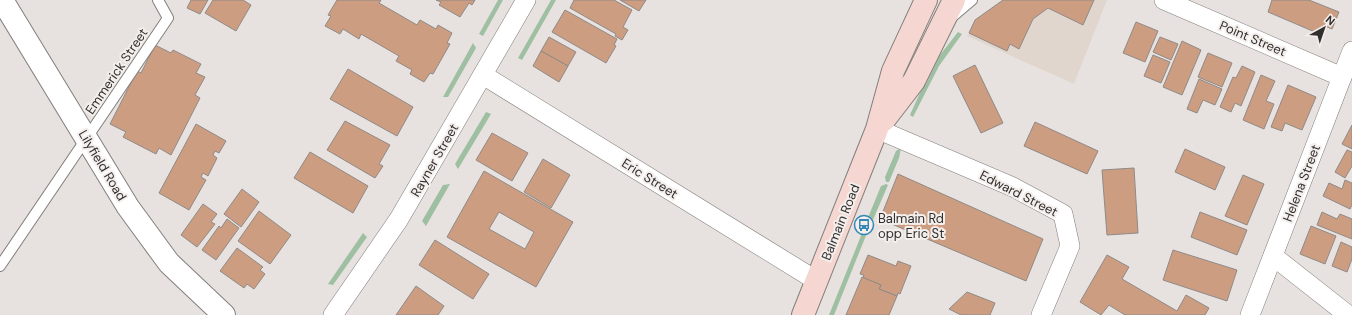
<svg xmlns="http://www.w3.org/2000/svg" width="1352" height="315" viewBox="0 0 1352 315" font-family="'DM Sans',sans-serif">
<rect width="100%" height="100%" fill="#e7e2df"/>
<polygon fill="#e1d6cd" points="1009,0 1107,0 1074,84 967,36 977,25"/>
<g fill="#9fbfa2">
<polygon points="498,0 503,0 483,36 479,34"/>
<polygon points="551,0 556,0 522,60 518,58"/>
<polygon points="958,32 962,34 939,66 913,117 910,115 923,86 926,84 940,55"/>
<polygon points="473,43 476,48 448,97 443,97"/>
<polygon points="486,112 491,114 458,169 455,164"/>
<polygon points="901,148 899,158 889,182 886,182 885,177 896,151"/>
<polygon points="450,184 426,226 422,221 443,185"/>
<polygon points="886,184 888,185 872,222 867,220 881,186"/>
<polygon points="865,226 869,228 834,315 829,315"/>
<polygon points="363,233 367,237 333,285 328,284"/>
</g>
<g fill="#cc9d81" stroke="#8f8a87" fill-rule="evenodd">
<polygon points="191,0 208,0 200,14 187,8"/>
<polygon points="213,0 243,0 251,5 236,31 205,13"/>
<polygon points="337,0 381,0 379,3 417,25 420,20 436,29 438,25 452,33 447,43 450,44 433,74 430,73 424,82 410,74 412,70 396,61 399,56 361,34 359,39 343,29 340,34 325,26 331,16 328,15"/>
<polygon points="436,0 475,0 472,5 469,3 460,17 439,5 441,2"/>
<polygon points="574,0 614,0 632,10 623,27 628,30 622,40 615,36 616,34 570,8"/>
<polygon points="620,0 646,0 639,11"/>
<polygon points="1003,0 1094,0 1083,25 1048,8 1033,19 1019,49 1010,44 1007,51 969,33 975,20"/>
<polygon points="1272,0 1309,0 1339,12 1332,29 1325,26 1322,35 1268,12"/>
<polygon points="565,10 617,39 614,45 616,46 606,63 552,32"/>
<polygon points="1136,22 1158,31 1145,62 1123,53"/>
<polygon points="549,37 576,52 568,66 541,51"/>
<polygon points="1160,37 1178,44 1171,60 1153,52"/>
<polygon points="1182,41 1201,50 1182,95 1163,87"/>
<polygon points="155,45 171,53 173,50 201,64 196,73 205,77 195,95 200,98 171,155 159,148 156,154 123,137 126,132 110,124 137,71 141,73"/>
<polygon points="541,51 568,66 559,82 533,66"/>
<polygon points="1208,53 1232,63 1222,87 1198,77"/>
<polygon points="1153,55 1170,62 1161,83 1144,76"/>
<polygon points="975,65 1003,123 981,133 953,76"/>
<polygon points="1242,66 1255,72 1241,106 1235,103 1231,112 1220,107 1233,77 1236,78"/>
<polygon points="348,69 413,107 397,136 330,99"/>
<polygon points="1261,75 1275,81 1266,101 1274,104 1264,129 1243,120"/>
<polygon points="1199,79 1222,89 1215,105 1203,100 1197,113 1187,109"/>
<polygon points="1288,85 1316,97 1302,130 1285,123 1282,131 1271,127"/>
<polygon points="345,121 390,145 379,164 383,166 375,178 327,150"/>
<polygon points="1035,122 1098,151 1087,174 1024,146"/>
<polygon points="196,124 226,141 219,153 215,151 213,155 217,158 208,176 203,173 201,177 206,180 189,210 159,193"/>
<polygon points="1352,125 1352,149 1342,144"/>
<polygon points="492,133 528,153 512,181 476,160"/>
<polygon points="1185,149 1225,167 1215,190 1175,172"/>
<polygon points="1347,150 1352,152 1352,166 1345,178 1335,172"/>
<polygon points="310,152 368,186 353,213 294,178"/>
<polygon points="543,159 570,175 551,208 524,192"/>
<polygon points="1134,168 1138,233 1107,235 1102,170"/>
<path d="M484,171L573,222L536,287L447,237ZM499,212L534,232L525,249L489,229Z"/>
<polygon points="898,174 1043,239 1026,281 880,219"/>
<polygon points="1243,175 1264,184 1247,225 1225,216"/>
<polygon points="1345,180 1352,183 1352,205 1350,209 1323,196 1329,183 1342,189"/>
<polygon points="242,189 259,202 241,227 224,214"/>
<polygon points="203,204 217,214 211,222 215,224 197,247 181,235"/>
<polygon points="259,211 291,235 270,264 238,241"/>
<polygon points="1200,212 1247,230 1237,255 1191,237"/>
<polygon points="1322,212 1337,219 1340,214 1352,219 1352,239 1317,225"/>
<polygon points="227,219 239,228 216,260 202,250 219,226 221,228"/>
<polygon points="1311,226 1336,236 1325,264 1300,254"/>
<polygon points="435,240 489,274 473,299 419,265"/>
<polygon points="1341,242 1352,247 1352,259 1347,272 1332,266"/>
<polygon points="237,248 263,267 260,270 265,274 254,289 247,284 244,288 220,271"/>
<polygon points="1173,250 1237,270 1227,301 1163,280"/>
<polygon points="868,255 896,266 898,261 911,266 900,294 898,293 897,296 879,289 881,285 863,278 864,275 860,274"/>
<polygon points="1107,255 1129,267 1122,279 1177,311 1186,295 1209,308 1205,315 1125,315 1109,305 1101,315 1080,302"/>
<polygon points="862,277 881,285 879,289 897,296 889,315 846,315"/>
<polygon points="416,286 444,306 438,315 396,315"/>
<polygon points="967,292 995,303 990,315 961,315 949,309"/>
</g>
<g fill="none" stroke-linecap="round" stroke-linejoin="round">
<g stroke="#837f7c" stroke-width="12">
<g id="service">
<polyline points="952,17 972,0"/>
<polyline points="0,266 168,18 158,0"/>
</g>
</g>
<g stroke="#837f7c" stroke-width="20">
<g id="minor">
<polyline points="1164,0 1342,77"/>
<polyline points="483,75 817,281"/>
<polyline points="877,129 1013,187 1063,214 1070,246 1041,315"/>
<polyline points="1273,256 1348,315"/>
<polyline points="333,315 399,219 526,0"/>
<polyline points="1250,315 1352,51"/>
</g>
</g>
<g stroke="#837f7c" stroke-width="24">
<polyline id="tertiary" points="2,0 128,207 169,263 224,315"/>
</g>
<g stroke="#837f7c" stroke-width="24">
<g id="secondary">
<polyline points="884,120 914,81 954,0"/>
<polyline points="803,315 877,129 893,71 926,0"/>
</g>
</g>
<use href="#service" stroke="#fff" stroke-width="10"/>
<use href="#minor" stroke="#fff" stroke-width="19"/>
<use href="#tertiary" stroke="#fff" stroke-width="22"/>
<use href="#secondary" stroke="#f5d6d0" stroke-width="22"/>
</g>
<defs>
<g id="bus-ring" transform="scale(1)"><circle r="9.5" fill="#f4efec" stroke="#3487b7" stroke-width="1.5"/><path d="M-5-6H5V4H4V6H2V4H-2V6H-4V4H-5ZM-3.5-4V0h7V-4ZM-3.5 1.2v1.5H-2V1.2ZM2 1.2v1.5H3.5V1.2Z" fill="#3487b7"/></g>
</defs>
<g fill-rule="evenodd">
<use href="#bus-ring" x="864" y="225"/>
</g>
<g text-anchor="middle" stroke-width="4" stroke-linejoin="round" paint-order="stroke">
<g font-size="13" fill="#302f2d" stroke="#f4efec">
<text transform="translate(1253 38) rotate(23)" y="5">Point Street</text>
<text transform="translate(116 71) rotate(-56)" y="5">Emmerick Street</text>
<text transform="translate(434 160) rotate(-60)" y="5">Rayner Street</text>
<text transform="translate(103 165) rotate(59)" y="5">Lilyfield Road</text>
<text transform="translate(650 178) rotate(32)" y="5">Eric Street</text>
<text transform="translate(1301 183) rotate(-69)" y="5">Helena Street</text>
<text transform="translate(1019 193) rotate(27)" y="5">Edward Street</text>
<text transform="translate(840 222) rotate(-68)" y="5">Balmain Road</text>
</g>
<g font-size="13" fill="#302f2d" stroke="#f4efec" text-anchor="start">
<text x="878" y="223">Balmain Rd<tspan x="878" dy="15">opp Eric St</tspan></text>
</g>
</g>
<g transform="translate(1324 28) rotate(40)" stroke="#f4efec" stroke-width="3" paint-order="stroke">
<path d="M0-3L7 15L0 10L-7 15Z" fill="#302f2d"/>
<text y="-6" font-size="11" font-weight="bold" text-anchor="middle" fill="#302f2d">N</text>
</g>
</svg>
